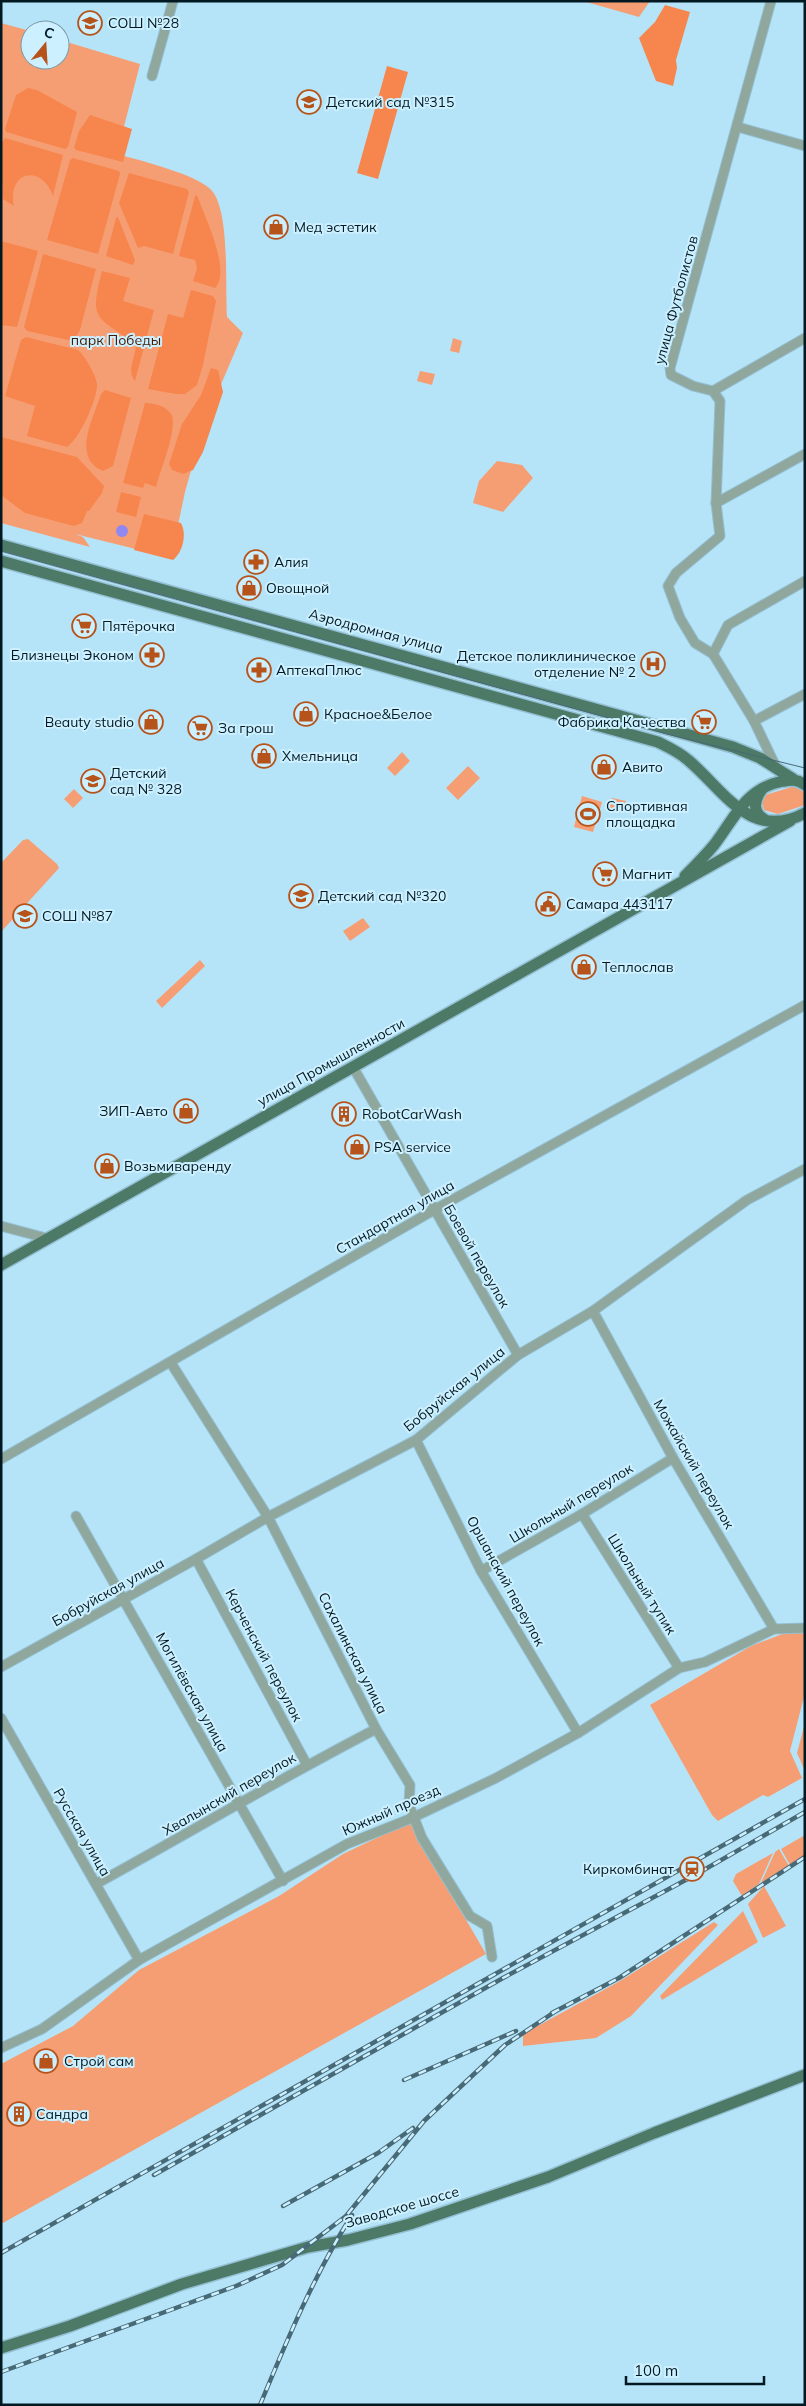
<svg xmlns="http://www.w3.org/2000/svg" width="806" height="2406" viewBox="0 0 806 2406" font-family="Mulish,sans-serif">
<rect width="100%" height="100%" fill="#b5e4f9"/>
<g fill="#f69e73">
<polygon points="583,1 650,1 639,17"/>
<path d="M1,23L30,31V60H60V40L140,64L117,154C138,160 201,175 213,192C230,216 225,286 227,317L243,333L204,424L185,492L178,525L156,554L75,534L83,537L90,547L1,523Z"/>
<polygon points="453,338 462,341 459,353 450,351"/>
<polygon points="420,371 435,374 432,385 417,381"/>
<polygon points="497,461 522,465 533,478 503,512 473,503 479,481"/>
<polygon points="402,752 410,761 395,776 387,768"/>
<polygon points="468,766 480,778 458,800 446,788"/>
<polygon points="795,786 805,789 805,805 778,814 764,810 762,803 765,795"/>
<polygon points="74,789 83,798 73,808 64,799"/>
<polygon points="582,796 602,802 593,832 574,827"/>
<polygon points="612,798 626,801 623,813 609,810"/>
<polygon points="28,839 57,864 59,868 1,932 1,863 23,840"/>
<polygon points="363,918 370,927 350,941 343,931"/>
<polygon points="200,960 205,966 162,1008 156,1001"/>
<polygon points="805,1632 805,1693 790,1751 802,1778 768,1797 763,1795 718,1821 712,1815 650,1705 751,1646 785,1633"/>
<polygon points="805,1723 805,1771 797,1753"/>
<polygon points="412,1821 419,1839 486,1954 1,2224 1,2064 73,2026 139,1970 279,1896 343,1854"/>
<polygon points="805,1835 805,1856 790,1865 781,1849"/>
<polygon points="779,1849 789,1866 761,1883 775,1852"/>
<polygon points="773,1853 759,1884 742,1896 733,1881 736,1874"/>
<polygon points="764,1886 786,1926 763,1938 748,1904"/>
<polygon points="743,1911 758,1942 662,2000 660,1996"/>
<polygon points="714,1922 718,1925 631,2016 596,2038 523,2046 523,2034 620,1981"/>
</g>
<g fill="#f6864e">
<polygon points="665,5 690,12 676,60 677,68 673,86 656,81 639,38 655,22"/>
<polygon points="387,66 408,72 378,179 357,173"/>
<polygon points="28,88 37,90 77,112 68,147 65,149 6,132 5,129 16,95"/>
<polygon points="90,115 132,129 123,162 76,150 74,148 79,131"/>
<path d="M5,138L63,155L53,196C42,164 7,170 14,206L3,199L1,144Z"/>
<polygon points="73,158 119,171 120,174 98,254 47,240 70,160"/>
<polygon points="129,173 187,189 189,192 173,254 144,246 138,248 119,203"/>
<path d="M197,195C204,215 232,271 215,288L193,281L197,268L195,260L179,256L195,196Z"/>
<polygon points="118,217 135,260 133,265 106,256 116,218"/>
<polygon points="1,241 38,251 17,327 1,325"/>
<polygon points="43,254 96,269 80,330 73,341 27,331 24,327"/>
<path d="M102,271L130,278L123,301L154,310L135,381C126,371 136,356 136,344C96,316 89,321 102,271Z"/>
<polygon points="191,290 213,296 216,301 203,365 197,385 185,394 176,394 148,389 168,314 183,318"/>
<path d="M26,337L78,350C85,356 96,375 97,384C98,398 79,440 67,447L27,436L35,406L5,396L21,340Z"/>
<polygon points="211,368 218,370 223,392 203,452 193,470 183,474 172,470 169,464 182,424 201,395"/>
<path d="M105,390L131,398L113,466L103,471C71,457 94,417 101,394Z"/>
<path d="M145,403C154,403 168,406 172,416C177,431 160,471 156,487L145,483L143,488L123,483Z"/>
<polygon points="1,437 77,457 104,486 102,493 89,511 87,511 82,523 74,526 25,513 1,495"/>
<polygon points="121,492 141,497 136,517 116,512"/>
<path d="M144,514L181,523C187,534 183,552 173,560L134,550Z"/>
</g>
<circle fill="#9187f1" cx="122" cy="531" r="6"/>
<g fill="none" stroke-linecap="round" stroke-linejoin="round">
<g stroke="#95bfd2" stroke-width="11">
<g id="minor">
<polyline points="771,1 670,368 671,375 693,386 713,391 720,401 716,503 720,536 676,573 668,586 680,618 695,643 713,654 728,625 805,581"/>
<polyline points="152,76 173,1"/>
<polyline points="738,127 805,146"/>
<polyline points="713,391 805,338"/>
<polyline points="716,503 805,454"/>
<polyline points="713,654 754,721 776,767"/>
<polyline points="754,721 805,694"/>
<polyline points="353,1067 518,1355"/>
<polyline points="1,1226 46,1238"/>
<polyline points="593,1311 673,1458 774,1629"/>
<polyline points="171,1363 268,1517 376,1729 410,1785 409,1805 422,1838 470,1916 487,1926 492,1957"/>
<polyline points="416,1440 481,1571 578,1733"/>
<polyline points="1,1459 434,1210 805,1005"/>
<polyline points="582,1514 679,1668"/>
<polyline points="76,1516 283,1881"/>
<polyline points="196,1559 307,1765"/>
<polyline points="481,1571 582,1514 673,1458"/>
<polyline points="1,1667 196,1559 268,1517 416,1440 518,1355 593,1311 747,1200 805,1169"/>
<polyline points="1,1718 139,1960"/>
<path d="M96,1884C189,1833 281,1778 376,1729"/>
<polyline points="1,2048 42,2029 139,1960 347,1844 412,1818 496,1778 578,1733 679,1668 705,1662 774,1629 805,1628"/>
</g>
</g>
<g stroke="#95bfd2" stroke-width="14">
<g id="major">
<polyline points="1,545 733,747 760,758 793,779"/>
<path d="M1,561L658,742C668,747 679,752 688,760C724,790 750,842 805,813"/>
<path d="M762,789C755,799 751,812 764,819"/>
<path d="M685,876C695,866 705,856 714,845C734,819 745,790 779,782C790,780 796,778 805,785"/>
<polyline points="1,1265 790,821"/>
<polyline points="1,2348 70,2326 182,2284 308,2247 348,2240 410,2224 548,2177 654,2133 805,2075"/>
</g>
</g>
<use href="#minor" stroke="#8fa79c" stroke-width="9"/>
<use href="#major" stroke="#4c7a67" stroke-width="11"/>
<polyline stroke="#486976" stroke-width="1" points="1,551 667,734 805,768"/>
<g stroke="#486976" stroke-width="4.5">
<g id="rail">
<polyline points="552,2013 619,1978 805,1857"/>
<polyline points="404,2080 516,2031"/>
<polyline points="154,2175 503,1978 695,1875 805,1812"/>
<polyline points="283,2206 378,2153 413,2128"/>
<polyline points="1,2253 805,1799"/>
<polyline points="1,2372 236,2286 282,2265 346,2216 424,2121 505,2045 556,2011"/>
<path d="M260,2405C287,2340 314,2275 352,2215"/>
</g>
</g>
<use href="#rail" stroke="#ccf0ff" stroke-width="2.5" stroke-dasharray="8" stroke-linecap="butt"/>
</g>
<defs>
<g id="school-ring" transform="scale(1.25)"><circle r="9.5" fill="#ccf0ff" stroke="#b6531a" stroke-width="1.5"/><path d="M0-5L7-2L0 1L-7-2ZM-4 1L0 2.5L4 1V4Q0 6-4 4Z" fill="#b6531a"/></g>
<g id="shop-ring" transform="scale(1.25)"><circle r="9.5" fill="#ccf0ff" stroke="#b6531a" stroke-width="1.5"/><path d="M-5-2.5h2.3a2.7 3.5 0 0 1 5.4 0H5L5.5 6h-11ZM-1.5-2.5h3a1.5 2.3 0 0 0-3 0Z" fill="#b6531a"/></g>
<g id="pharmacy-ring" transform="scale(1.25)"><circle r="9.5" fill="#ccf0ff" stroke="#b6531a" stroke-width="1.5"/><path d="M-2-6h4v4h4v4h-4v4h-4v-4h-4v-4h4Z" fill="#b6531a"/></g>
<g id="supermarket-ring" transform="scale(1.25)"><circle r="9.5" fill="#ccf0ff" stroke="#b6531a" stroke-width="1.5"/><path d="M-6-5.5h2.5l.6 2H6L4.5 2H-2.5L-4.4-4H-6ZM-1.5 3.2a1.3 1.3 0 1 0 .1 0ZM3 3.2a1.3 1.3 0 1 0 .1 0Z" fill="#b6531a"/></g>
<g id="hospital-ring" transform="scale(1.25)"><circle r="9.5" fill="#ccf0ff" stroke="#b6531a" stroke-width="1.5"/><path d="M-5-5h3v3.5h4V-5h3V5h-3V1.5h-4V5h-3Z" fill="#b6531a"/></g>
<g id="stadium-ring" transform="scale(1.25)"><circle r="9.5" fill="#ccf0ff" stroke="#b6531a" stroke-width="1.5"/><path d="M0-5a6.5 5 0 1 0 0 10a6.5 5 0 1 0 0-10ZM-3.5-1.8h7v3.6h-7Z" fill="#b6531a"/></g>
<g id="civic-ring" transform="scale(1.25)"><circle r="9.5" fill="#ccf0ff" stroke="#b6531a" stroke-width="1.5"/><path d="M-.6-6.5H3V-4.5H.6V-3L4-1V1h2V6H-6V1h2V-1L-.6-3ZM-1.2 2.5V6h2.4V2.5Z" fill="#b6531a"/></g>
<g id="building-ring" transform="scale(1.25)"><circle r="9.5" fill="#ccf0ff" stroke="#b6531a" stroke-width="1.5"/><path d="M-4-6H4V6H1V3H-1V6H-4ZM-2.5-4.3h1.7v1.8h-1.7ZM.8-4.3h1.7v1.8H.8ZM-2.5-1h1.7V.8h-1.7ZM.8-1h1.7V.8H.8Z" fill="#b6531a"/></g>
<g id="station-ring" transform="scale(1.25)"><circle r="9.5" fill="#ccf0ff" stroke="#b6531a" stroke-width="1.5"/><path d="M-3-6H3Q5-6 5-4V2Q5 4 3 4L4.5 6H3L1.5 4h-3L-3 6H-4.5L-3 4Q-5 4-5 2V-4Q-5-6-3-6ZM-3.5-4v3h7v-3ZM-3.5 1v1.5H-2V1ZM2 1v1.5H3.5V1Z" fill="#b6531a"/></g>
</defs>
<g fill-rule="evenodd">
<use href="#school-ring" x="90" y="23"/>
<use href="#school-ring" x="309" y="102"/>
<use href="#shop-ring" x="276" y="227"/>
<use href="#pharmacy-ring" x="256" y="562"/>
<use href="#shop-ring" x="249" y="588"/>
<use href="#supermarket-ring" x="84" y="626"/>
<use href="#pharmacy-ring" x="152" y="655"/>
<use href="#hospital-ring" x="653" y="664"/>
<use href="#pharmacy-ring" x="259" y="670"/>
<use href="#shop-ring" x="306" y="714"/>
<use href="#shop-ring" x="151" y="722"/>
<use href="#supermarket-ring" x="704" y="722"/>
<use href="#supermarket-ring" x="200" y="728"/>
<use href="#shop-ring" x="264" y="756"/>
<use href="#shop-ring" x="604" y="767"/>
<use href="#school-ring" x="93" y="781"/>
<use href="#stadium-ring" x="588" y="814"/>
<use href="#supermarket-ring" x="605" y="874"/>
<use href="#school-ring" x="301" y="896"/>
<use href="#civic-ring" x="548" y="904"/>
<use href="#school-ring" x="25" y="916"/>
<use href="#shop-ring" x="584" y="967"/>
<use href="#shop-ring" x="186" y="1111"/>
<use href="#building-ring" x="344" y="1114"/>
<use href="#shop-ring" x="357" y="1147"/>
<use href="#shop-ring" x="107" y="1166"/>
<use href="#station-ring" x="692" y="1869"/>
<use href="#shop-ring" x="46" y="2061"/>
<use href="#building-ring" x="19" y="2114"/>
</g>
<g text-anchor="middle" stroke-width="4" stroke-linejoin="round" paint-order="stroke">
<g font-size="14" fill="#021922" stroke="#ccf0ff" text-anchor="start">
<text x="108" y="28">СОШ №28</text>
<text x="326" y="107">Детский сад №315</text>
<text x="294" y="232">Мед эстетик</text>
<text x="274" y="567">Алия</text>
<text x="266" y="593">Овощной</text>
<text x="102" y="631">Пятёрочка</text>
<text x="134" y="660" text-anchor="end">Близнецы Эконом</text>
<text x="636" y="661" text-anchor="end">Детское поликлиническое<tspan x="636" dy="16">отделение № 2</tspan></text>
<text x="276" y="675">АптекаПлюс</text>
<text x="324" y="719">Красное&amp;Белое</text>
<text x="134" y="727" text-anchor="end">Beauty studio</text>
<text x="686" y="727" text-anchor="end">Фабрика Качества</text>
<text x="218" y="733">За грош</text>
<text x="282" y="761">Хмельница</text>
<text x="622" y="772">Авито</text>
<text x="110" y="778">Детский<tspan x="110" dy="16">сад № 328</tspan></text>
<text x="606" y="811">Спортивная<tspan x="606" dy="16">площадка</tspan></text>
<text x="622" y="879">Магнит</text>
<text x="318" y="901">Детский сад №320</text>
<text x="566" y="909">Самара 443117</text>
<text x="42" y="921">СОШ №87</text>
<text x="602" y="972">Теплослав</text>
<text x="168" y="1116" text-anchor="end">ЗИП-Авто</text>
<text x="362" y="1119">RobotCarWash</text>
<text x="374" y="1152">PSA service</text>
<text x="124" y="1171">Возьмиваренду</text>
<text x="674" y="1874" text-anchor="end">Киркомбинат</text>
<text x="64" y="2066">Строй сам</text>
<text x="36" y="2119">Сандра</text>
</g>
<g font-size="14" fill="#021922" stroke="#ccf0ff">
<text transform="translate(676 300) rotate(-75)" y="5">улица Футболистов</text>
<text transform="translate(376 631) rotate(15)" y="5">Аэродромная улица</text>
<text transform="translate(331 1062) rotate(-29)" y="5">улица Промышленности</text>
<text transform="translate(395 1217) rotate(-30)" y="5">Стандартная улица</text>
<text transform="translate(477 1256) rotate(60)" y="5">Боевой переулок</text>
<text transform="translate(454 1389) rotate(-39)" y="5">Бобруйская улица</text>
<text transform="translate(694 1464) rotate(60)" y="5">Можайский переулок</text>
<text transform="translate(571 1503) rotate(-31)" y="5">Школьный переулок</text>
<text transform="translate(506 1581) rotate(61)" y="5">Оршанский переулок</text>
<text transform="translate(642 1584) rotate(58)" y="5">Школьный тупик</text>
<text transform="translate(108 1592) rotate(-29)" y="5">Бобруйская улица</text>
<text transform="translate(353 1653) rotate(63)" y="5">Сахалинская улица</text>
<text transform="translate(264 1655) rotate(62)" y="5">Керченский переулок</text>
<text transform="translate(192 1692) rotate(61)" y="5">Могилёвская улица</text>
<text transform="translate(229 1794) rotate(-30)" y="5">Хвалынский переулок</text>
<text transform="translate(391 1810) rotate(-24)" y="5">Южный проезд</text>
<text transform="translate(82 1832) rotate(60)" y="5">Русская улица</text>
<text transform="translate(402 2207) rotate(-16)" y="5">Заводское шоссе</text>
</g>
<g font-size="14" fill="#451b04" stroke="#ccf0ff">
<text x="116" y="345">парк Победы</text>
</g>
</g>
<rect width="806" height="2406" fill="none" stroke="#021922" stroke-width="5"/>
<g transform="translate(45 45) rotate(18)"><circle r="24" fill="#ccf0ff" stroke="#7b9aa7"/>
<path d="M0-4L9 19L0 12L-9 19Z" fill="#b6531a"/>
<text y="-8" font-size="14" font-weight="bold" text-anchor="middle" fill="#021922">С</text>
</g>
<path d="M626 2376v8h138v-8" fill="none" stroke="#021922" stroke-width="2.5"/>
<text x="634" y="2376" font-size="15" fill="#021922" stroke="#ccf0ff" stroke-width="4" paint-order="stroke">100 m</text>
</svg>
